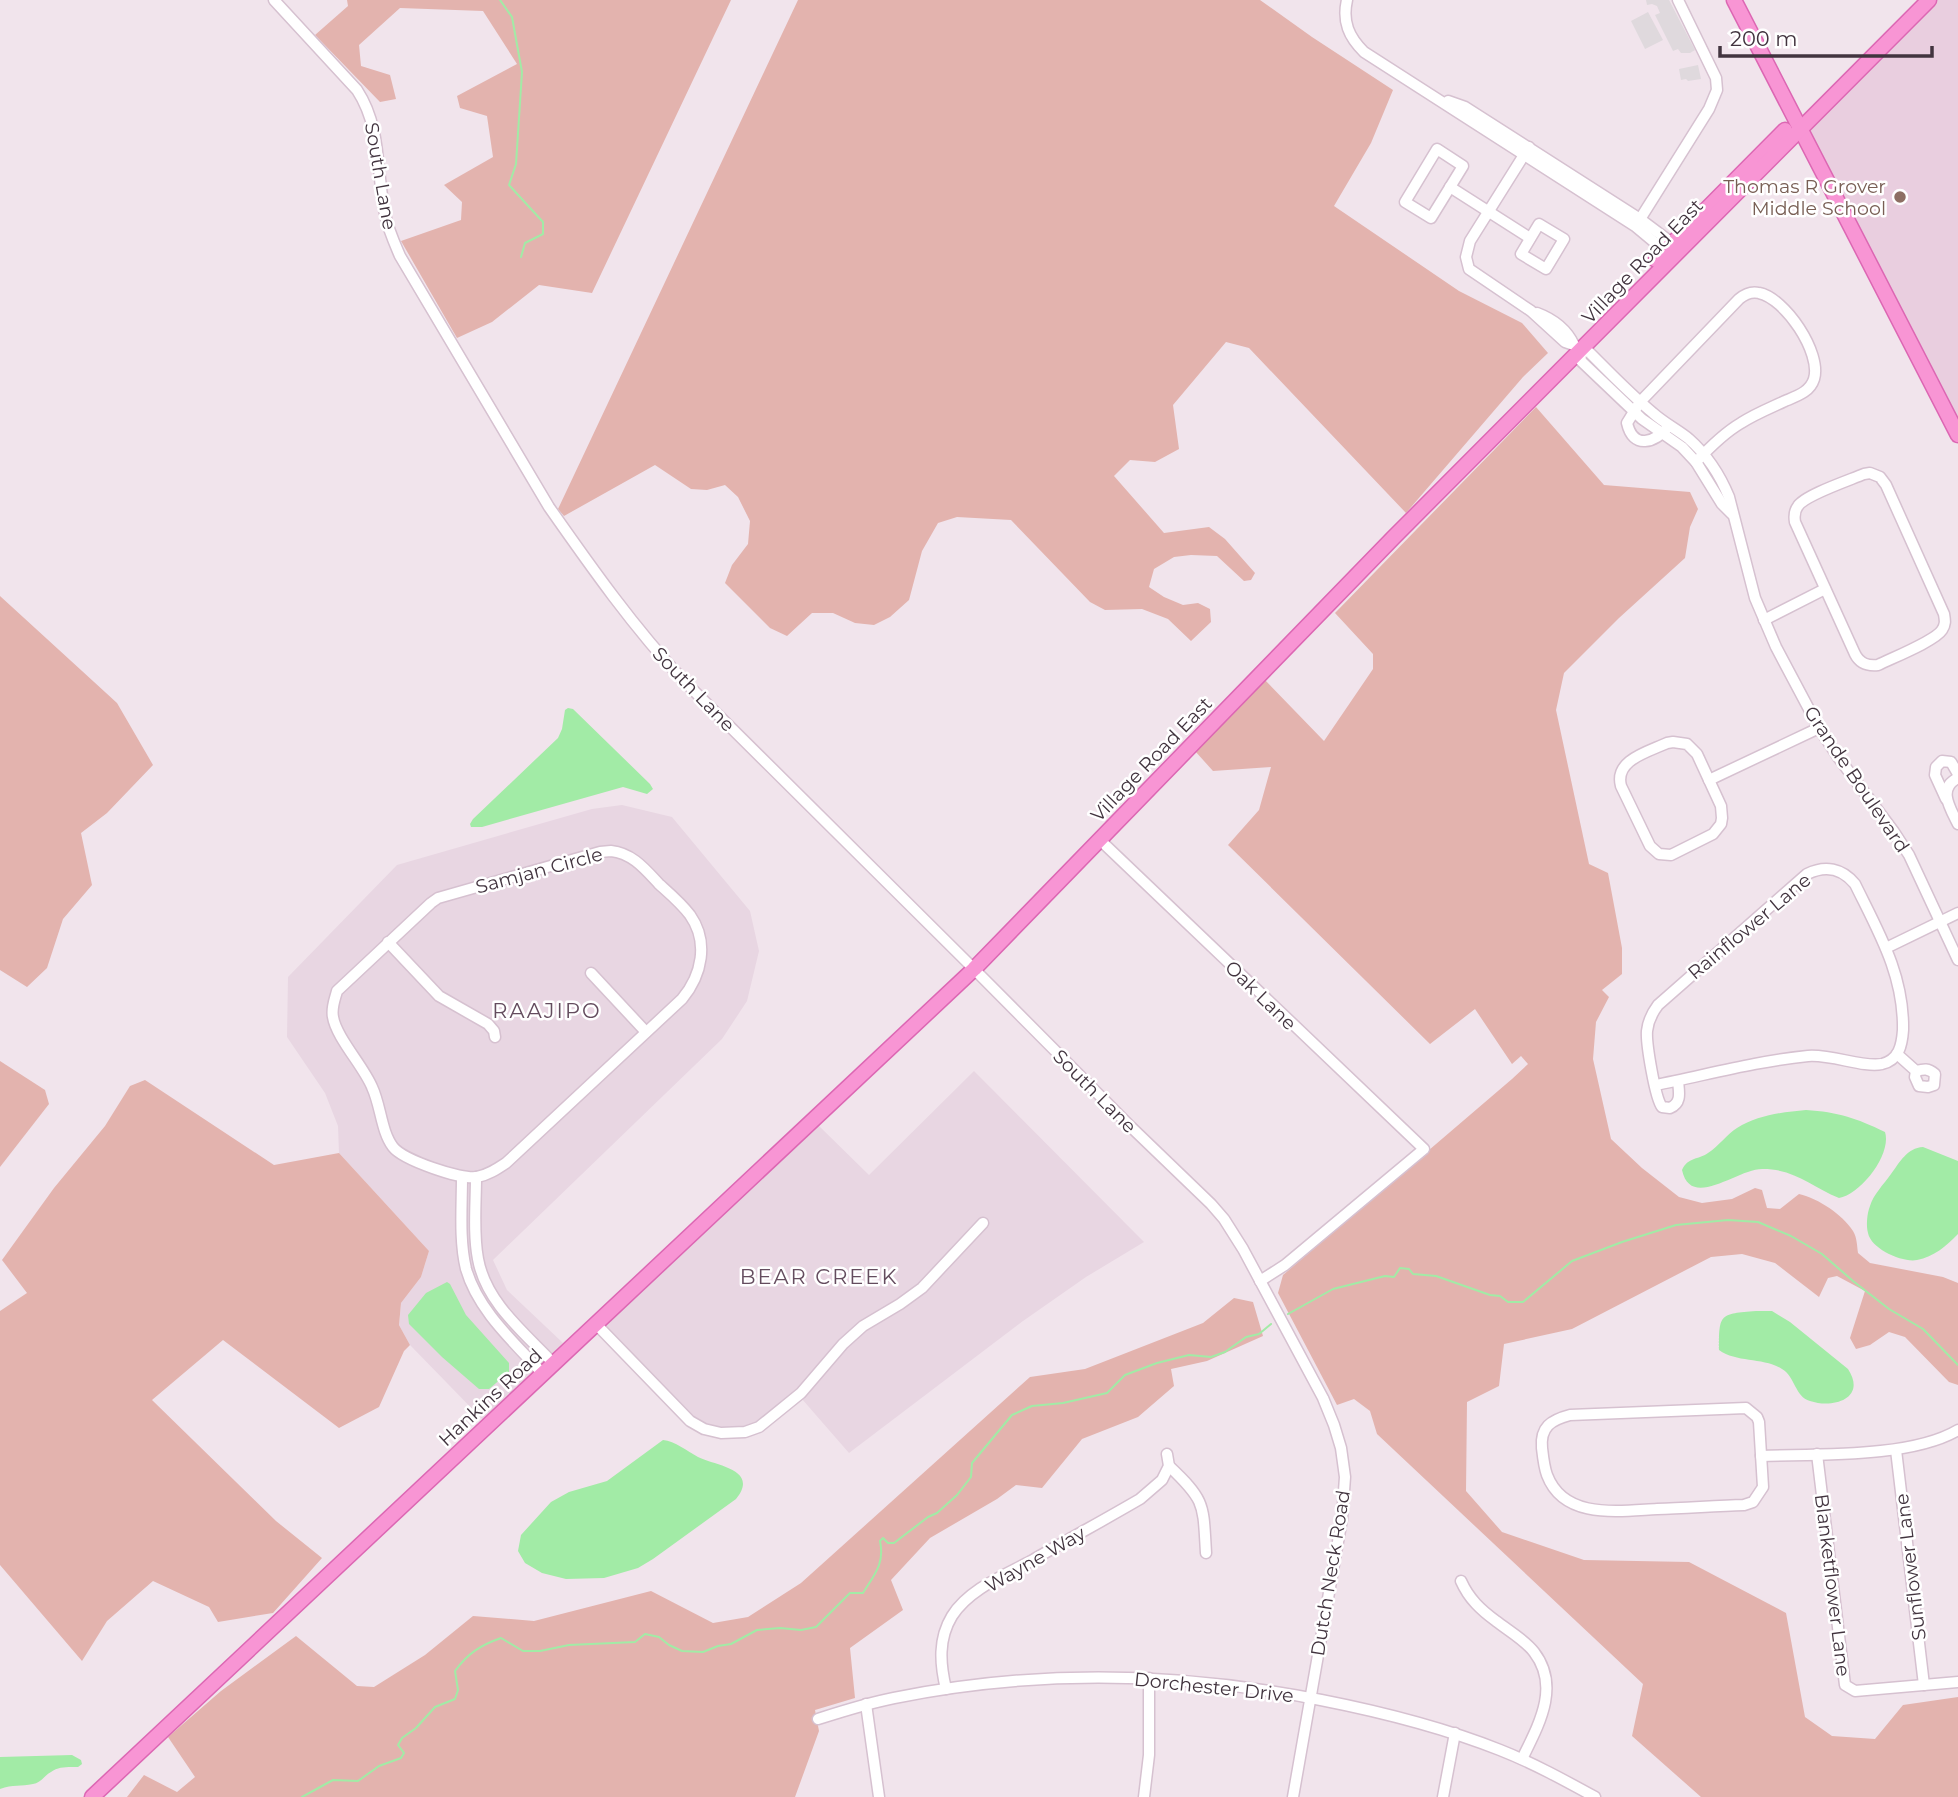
<svg xmlns="http://www.w3.org/2000/svg" width="1958" height="1797" viewBox="0 0 1958 1797" font-family="Montserrat,sans-serif">
<rect width="100%" height="100%" fill="#f1e4ec"/>
<g fill="#e8d6e2">
<polygon points="622,805 672,817 750,911 759,951 747,1001 722,1039 493,1260 507,1290 563,1343 484,1421 410,1345 399,1325 401,1303 421,1277 429,1251 339,1153 338,1126 325,1093 287,1037 288,977 397,865 592,809"/>
<polygon points="974,1071 1144,1242 1086,1277 1023,1321 849,1453 795,1391 766,1417 751,1425 725,1429 708,1425 694,1416 604,1325 817,1124 869,1175"/>
</g>
<polygon fill="#e9cedf" points="1933,0 1958,0 1958,421 1872,259 1810,130 1811,126"/>
<g fill="#e3b3ae">
<polygon points="347,0 731,0 592,293 539,285 492,322 457,338 401,241 461,220 462,202 444,185 493,157 487,116 460,108 457,96 517,64 483,11 400,8 359,45 361,66 390,75 396,99 380,102 315,35 348,6"/>
<polygon points="798,0 1260,0 1312,37 1393,90 1371,143 1334,206 1459,291 1522,323 1548,353 1523,377 1406,513 1249,348 1226,342 1173,405 1179,449 1155,462 1130,460 1114,476 1164,533 1209,527 1225,539 1255,573 1251,580 1244,581 1217,556 1191,555 1174,557 1154,569 1149,587 1164,597 1183,605 1198,603 1210,609 1211,622 1191,641 1168,619 1142,609 1105,610 1090,602 1011,520 957,517 938,523 922,551 909,600 890,617 874,625 855,623 833,613 812,613 787,636 770,628 725,583 732,565 748,544 750,521 738,497 725,485 707,490 691,489 655,465 564,516 558,509"/>
<path d="M1536,407L1604,485L1690,492L1698,509L1690,527L1685,558L1619,618L1564,673L1556,710L1589,864L1608,873L1622,948V974L1602,990L1609,997L1596,1022L1593,1059L1611,1139L1642,1168L1679,1197L1702,1203L1732,1199L1755,1188L1762,1190L1767,1208L1780,1209L1799,1194C1819,1199 1842,1214 1853,1231C1857,1237 1857,1246 1858,1253L1870,1263L1943,1277L1958,1283V1385L1949,1382L1905,1337L1889,1332L1870,1345L1856,1349L1850,1338L1865,1291L1837,1276L1828,1278L1819,1297L1775,1263L1742,1254L1711,1257L1572,1329L1504,1344L1499,1386L1467,1402L1466,1491L1502,1532L1584,1560L1689,1562L1786,1613L1805,1717L1832,1736L1875,1739L1903,1705L1958,1697V1797H1701L1632,1736L1643,1684L1377,1434L1370,1411L1354,1399L1337,1405L1278,1293L1283,1275L1512,1079L1528,1064L1521,1056L1512,1064L1475,1009L1430,1044L1228,845L1259,810L1271,767L1213,771L1195,751L1264,679L1324,741L1373,669V654L1335,613Z"/>
<polygon points="0,596 117,703 153,765 107,813 81,833 92,885 63,919 47,968 27,987 0,970"/>
<polygon points="0,1061 45,1090 49,1104 0,1167"/>
<polygon points="145,1080 274,1165 339,1153 429,1251 421,1277 401,1303 399,1325 410,1345 404,1351 379,1407 339,1428 223,1340 152,1400 276,1521 322,1558 273,1613 218,1622 209,1607 153,1581 107,1621 82,1661 0,1565 0,1311 27,1293 2,1260 54,1188 105,1126 130,1086"/>
<polygon points="1234,1298 1253,1302 1263,1336 1207,1361 1171,1369 1174,1386 1138,1417 1082,1439 1042,1488 1016,1485 997,1499 930,1538 891,1580 903,1610 850,1648 855,1698 815,1710 819,1731 795,1797 127,1797 144,1775 177,1792 195,1777 168,1737 221,1691 296,1636 357,1686 374,1687 425,1655 473,1616 534,1621 651,1591 713,1623 748,1617 801,1583 1030,1377 1085,1369 1203,1323"/>
</g>
<g fill="#dfd9dd">
<polygon points="1646,0 1669,0 1695,50 1690,53 1681,53 1678,49 1673,51 1655,15 1660,13 1657,6 1652,4 1647,5"/>
<polygon points="1648,12 1663,40 1645,49 1631,21"/>
<polygon points="1698,65 1701,79 1688,81 1686,79 1681,80 1679,69"/>
</g>
<g fill="#a2eba6">
<polygon points="568,708 573,709 650,784 653,789 647,794 623,787 482,827 471,827 470,824 473,819 558,738 562,729 565,710"/>
<path d="M1806,1110C1838,1112 1856,1118 1885,1132C1892,1154 1861,1194 1839,1198C1812,1187 1795,1169 1763,1169C1738,1168 1691,1211 1682,1170C1688,1157 1698,1160 1708,1153C1719,1146 1727,1134 1737,1128C1758,1115 1783,1112 1806,1110Z"/>
<path d="M1923,1147L1958,1161V1234C1946,1246 1934,1257 1917,1260C1903,1263 1871,1249 1868,1233C1866,1226 1867,1213 1870,1206C1873,1195 1884,1184 1891,1174C1900,1162 1907,1148 1923,1147Z"/>
<polygon points="447,1282 450,1284 466,1315 509,1363 509,1372 489,1389 479,1389 442,1357 409,1324 408,1315 426,1293"/>
<path d="M1756,1311H1772L1790,1322L1848,1369C1867,1398 1834,1409 1810,1401C1795,1397 1795,1376 1782,1369C1763,1357 1737,1363 1719,1350C1719,1313 1720,1314 1756,1311Z"/>
<path d="M663,1440C675,1441 687,1451 698,1457C716,1466 760,1469 736,1499L653,1559L638,1568L604,1578L566,1579L542,1573L525,1563L518,1551L521,1535L551,1502L569,1492L607,1481Z"/>
<path d="M72,1755L81,1760L82,1764L78,1767C69,1767 59,1766 51,1772C45,1775 41,1783 33,1784C21,1787 13,1784 0,1789V1757Z"/>
</g>
<g fill="none" stroke-linecap="round" stroke-linejoin="round">
<g stroke="#a2eba6" stroke-width="2">
<polyline points="500,0 512,17 522,72 516,164 509,185 543,222 543,234 525,243 521,257"/>
<polyline points="1288,1314 1333,1289 1385,1276 1394,1277 1400,1268 1409,1269 1413,1274 1436,1276 1490,1295 1500,1296 1508,1302 1523,1302 1572,1261 1622,1242 1676,1225 1728,1220 1758,1222 1791,1236 1822,1254 1853,1281 1889,1309 1923,1329 1958,1365"/>
<path d="M302,1797L333,1780L358,1781L379,1766L401,1758L404,1753L398,1745L402,1738L416,1728L435,1707L455,1699L458,1690L455,1671C468,1653 481,1645 501,1638L523,1651H540L569,1645L635,1642L645,1634L659,1637L669,1645L682,1651L703,1652L718,1646L731,1644L757,1630L780,1628L801,1630L816,1627L850,1593H863C874,1575 885,1564 880,1541L883,1538L888,1543H894L928,1517L937,1513L957,1495L971,1477L972,1463L1012,1415L1032,1406L1063,1403L1107,1393L1125,1375L1157,1363L1189,1355L1211,1357L1225,1352L1246,1337L1259,1334L1271,1324"/>
</g>
<g stroke="#d6c1d0" stroke-width="13">
<g id="minor">
<path d="M274,0L357,90C382,128 376,172 385,214C388,229 394,242 400,256L549,507C591,567 634,628 684,681L969,964L1131,1127L1211,1204L1224,1219L1243,1249L1323,1398L1334,1425L1341,1448L1345,1477L1342,1519L1293,1797"/>
<path d="M1347,0C1342,22 1349,37 1364,52L1635,226L1665,251L1669,253"/>
<polyline points="1448,101 1465,107 1640,219 1668,240 1674,248"/>
<path d="M1529,147L1470,241L1466,257L1469,269L1531,311L1565,342L1574,345L1580,351L1589,352C1610,373 1630,394 1653,413C1664,423 1678,430 1689,439C1707,455 1720,475 1729,497L1755,598L1776,647L1819,728L1838,757L1894,832L1909,855L1958,960"/>
<polygon points="1437,149 1463,166 1431,218 1405,202"/>
<polyline points="1450,187 1530,238"/>
<polygon points="1539,224 1564,239 1546,269 1521,254"/>
<polyline points="1637,224 1709,109 1717,90 1716,78 1678,0"/>
<path d="M1537,313C1553,319 1567,330 1574,345"/>
<polyline points="1580,351 1581,361 1642,419 1682,447 1696,462 1722,504 1732,514"/>
<path d="M1669,426C1655,443 1633,450 1627,423L1640,402L1739,299C1745,294 1751,291 1759,293C1785,298 1822,353 1814,379C1810,392 1797,396 1785,401C1770,408 1755,414 1741,423C1724,433 1709,448 1696,462"/>
<path d="M1870,473L1880,477L1886,485L1944,614C1945,620 1946,624 1942,630C1935,641 1892,658 1878,665C1868,666 1860,664 1855,654L1795,522C1794,516 1794,511 1798,506C1805,495 1850,480 1864,474Z"/>
<polyline points="1764,620 1825,589"/>
<path d="M1673,742L1687,744L1697,754L1721,806L1722,818L1721,824L1713,834L1671,855L1659,854L1650,846L1621,786C1614,760 1648,752 1667,743Z"/>
<path d="M1958,778C1937,788 1950,808 1958,824"/>
<polyline points="1709,780 1819,728"/>
<polyline points="1946,799 1935,775 1936,767 1942,761 1951,762 1958,774"/>
<polyline points="1100,840 1424,1149 1285,1265 1260,1281"/>
<path d="M611,851C632,853 645,869 659,884C669,893 681,903 690,915C709,942 702,975 682,999L506,1163C497,1169 488,1175 477,1177C461,1180 403,1160 393,1147C381,1131 381,1106 372,1087C364,1067 336,1037 333,1017C331,1008 335,999 337,991L431,903L438,898L600,852Z"/>
<polyline points="388,942 439,996 488,1024 494,1031 495,1037"/>
<polyline points="1886,948 1958,913"/>
<polyline points="591,973 646,1032"/>
<path d="M1897,1054L1916,1071L1915,1077L1919,1086L1928,1087L1934,1085L1935,1074C1928,1068 1924,1069 1916,1071"/>
<path d="M1655,1085C1706,1075 1757,1061 1808,1056C1832,1054 1863,1068 1882,1064C1899,1060 1902,1045 1903,1030C1904,975 1879,933 1855,884C1842,868 1825,865 1807,874L1658,1005C1652,1013 1648,1021 1647,1031C1646,1043 1655,1098 1662,1107L1670,1108C1682,1103 1679,1092 1678,1081"/>
<path d="M462,1177C462,1207 459,1240 466,1269C478,1311 515,1343 543,1374"/>
<path d="M476,1177C476,1204 473,1233 478,1259C486,1303 525,1333 554,1364"/>
<polyline points="596,1324 690,1421 704,1429 721,1433 745,1432 759,1427 801,1393 843,1344 863,1326 900,1304 922,1288 983,1223"/>
<path d="M1746,1408L1757,1417L1759,1422L1763,1487L1753,1502L1744,1505C1715,1506 1686,1508 1657,1509C1619,1511 1564,1520 1547,1475C1544,1467 1543,1457 1542,1448C1540,1427 1551,1420 1570,1415Z"/>
<polyline points="1896,1450 1924,1685"/>
<polyline points="1817,1454 1845,1685 1855,1691 1958,1682"/>
<path d="M1761,1456C1816,1454 1911,1458 1958,1430"/>
<path d="M1169,1466C1206,1501 1203,1504 1206,1553"/>
<path d="M1461,1581C1469,1599 1481,1610 1496,1621C1509,1631 1525,1640 1534,1652C1561,1687 1538,1726 1522,1759"/>
<path d="M946,1689C940,1664 938,1639 952,1616C969,1589 1005,1575 1031,1561C1067,1540 1104,1520 1140,1499L1162,1480L1169,1466L1167,1454"/>
<polyline points="866,1704 879,1797"/>
<path d="M818,1719C843,1711 868,1703 894,1698C1036,1669 1180,1672 1321,1700C1382,1712 1442,1727 1500,1750C1533,1763 1564,1780 1595,1797"/>
<polyline points="1144,1797 1149,1755 1149,1678"/>
<polyline points="1443,1797 1455,1733"/>
</g>
</g>
<g stroke="#dc67b3" stroke-width="17">
<g id="major">
<polyline points="1734,0 1958,435"/>
<polyline points="1656,260 1785,130"/>
<polyline points="92,1797 974,969 1393,538 1929,0"/>
</g>
</g>
<use href="#minor" stroke="#fff" stroke-width="10"/>
<use href="#major" stroke="#f895d4" stroke-width="14"/>
</g>
<circle fill="#8d6e63" stroke="#fff" stroke-width="2.5" cx="1900" cy="197" r="7"/>
<g text-anchor="middle" stroke-width="5" stroke-linejoin="round" paint-order="stroke">
<g font-size="19" fill="#42343f" stroke="#fff">
<text transform="translate(381 176) rotate(80)" y="7">South Lane</text>
<text transform="translate(1642 261) rotate(-46)" y="7">Village Road East</text>
<text transform="translate(694 689) rotate(46)" y="7">South Lane</text>
<text transform="translate(1151 759) rotate(-46)" y="7">Village Road East</text>
<text transform="translate(1857 779) rotate(56)" y="7">Grande Boulevard</text>
<text transform="translate(539 870) rotate(-15)" y="7">Samjan Circle</text>
<text transform="translate(1749 926) rotate(-40)" y="7">Rainflower Lane</text>
<text transform="translate(1261 995) rotate(44)" y="7">Oak Lane</text>
<text transform="translate(1095 1091) rotate(45)" y="7">South Lane</text>
<text transform="translate(490 1397) rotate(-43)" y="7">Hankins Road</text>
<text transform="translate(1035 1559) rotate(-30)" y="7">Wayne Way</text>
<text transform="translate(1910 1567) rotate(-97)" y="7">Sunflower Lane</text>
<text transform="translate(1330 1573) rotate(-81)" y="7">Dutch Neck Road</text>
<text transform="translate(1833 1585) rotate(83)" y="7">Blanketflower Lane</text>
<text transform="translate(1214 1687) rotate(6)" y="7">Dorchester Drive</text>
</g>
<g font-size="19" fill="#785e54" stroke="#fff" text-anchor="end">
<text x="1886" y="193">Thomas R Grover<tspan x="1886" dy="22">Middle School</tspan></text>
</g>
<g font-size="21" letter-spacing="2" fill="#644c5e" stroke="#fff">
<text x="547" y="1018">RAAJIPO</text>
<text x="819" y="1284">BEAR CREEK</text>
</g>
</g>
<path d="M1720 46v10h212v-10" fill="none" stroke="#42343f" stroke-width="3.5"/>
<text x="1730" y="46" font-size="21" fill="#42343f" stroke="#ffffff" stroke-width="5" paint-order="stroke">200 m</text>
</svg>
